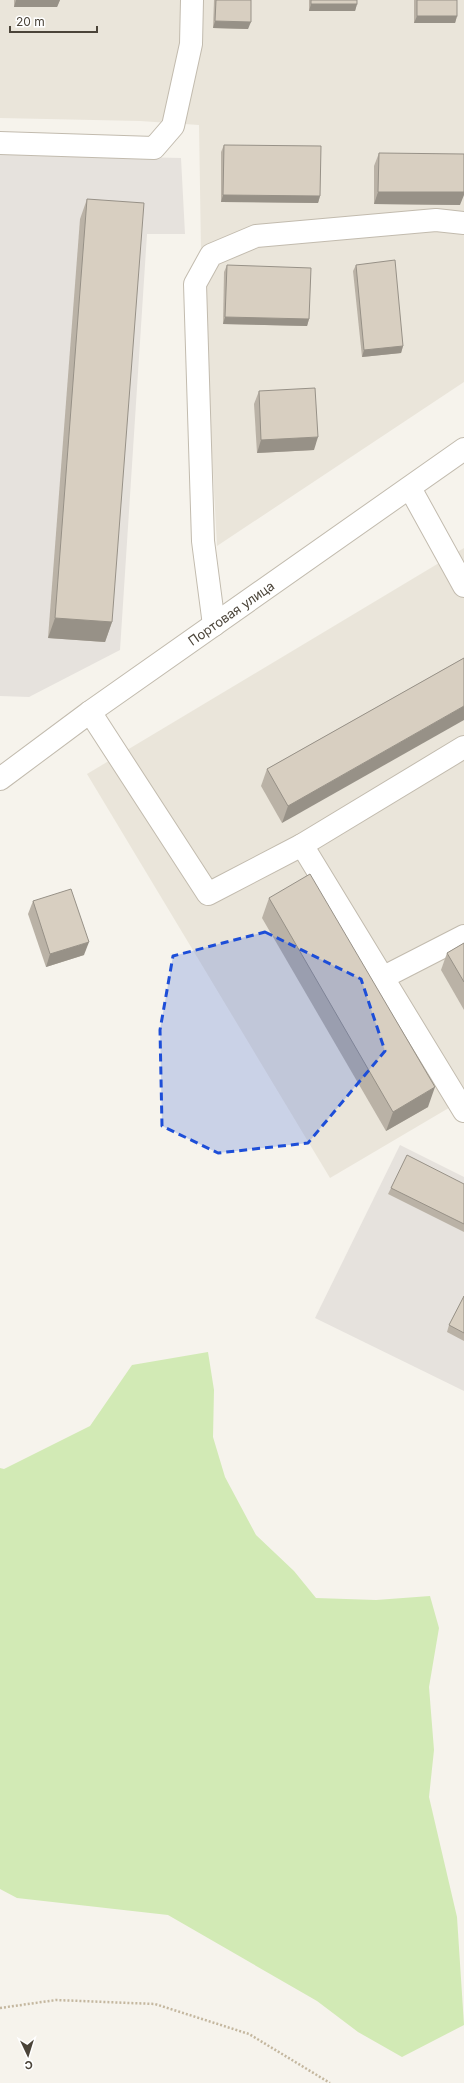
<svg xmlns="http://www.w3.org/2000/svg" width="464" height="2083" viewBox="0 0 464 2083" font-family="Inter,sans-serif">
<rect width="100%" height="100%" fill="#f6f3ec"/>
<g fill="#eae5da">
<polygon points="0,0 464,0 464,382 217,546 201,250 199,125 140,121 0,118"/>
<polygon points="464,548 464,1099 330,1178 87,774"/>
</g>
<g fill="#e6e2dd">
<polygon points="0,154 181,158 185,234 147,234 120,650 29,697 0,696"/>
<polygon points="400,1145 464,1177 464,1391 315,1318"/>
</g>
<polygon fill="#d2eab5" points="208,1352 214,1390 213,1437 225,1477 256,1535 294,1571 316,1598 376,1600 430,1596 439,1628 429,1687 434,1750 429,1797 457,1917 464,2025 402,2057 358,2032 317,2001 168,1915 17,1898 0,1889 0,1468 4,1469 90,1426 132,1365"/>
<g fill="none" stroke-linecap="round" stroke-linejoin="round">
<g stroke="#c2bbae" stroke-width="24">
<g id="minor">
<polyline points="0,143 154,148 173,126 191,44 192,0"/>
<polyline points="410,488 464,586"/>
<polyline points="214,625 203,541 195,284 211,255 256,236 436,220 464,223"/>
<polyline points="90,712 208,894 302,845 464,747"/>
<polyline points="0,779 90,712 464,449"/>
<polyline points="302,845 464,1111"/>
<polyline points="384,977 464,936"/>
</g>
</g>
<polyline stroke="#c4b79f" stroke-width="2.5" stroke-dasharray="2 2" stroke-linecap="butt" points="0,2008 56,2000 155,2004 249,2034 330,2083"/>
<use href="#minor" stroke="#fff" stroke-width="22"/>
</g>
<g fill="#bab2a6">
<polygon points="14,0 60,0 57,7 14,7"/>
<polygon points="214,0 251,0 248,29 213,28"/>
<polygon points="309,0 357,0 357,4 355,11 309,11"/>
<polygon points="414,0 457,0 457,16 455,23 414,23"/>
<polygon points="224,145 320,196 318,203 221,202 221,152"/>
<polygon points="379,153 460,205 374,204 374,166"/>
<polygon points="87,199 112,622 105,642 48,638 80,219"/>
<polygon points="227,265 309,319 307,326 223,324 224,272"/>
<polygon points="356,265 403,346 401,353 362,357 353,271"/>
<polygon points="259,391 314,450 257,453 254,404"/>
<polygon points="464,658 282,823 261,786 267,769"/>
<polygon points="269,898 428,1107 386,1131 262,918"/>
<polygon points="33,901 84,955 46,967 28,914"/>
<polygon points="464,943 464,1010 441,970 447,953"/>
<polygon points="464,1184 464,1232 388,1194 391,1188"/>
<polygon points="464,1296 464,1341 447,1332 449,1325"/>
</g>
<g fill="#979187">
<polygon points="16,0 60,0 57,7 14,7"/>
<polygon points="311,4 357,4 355,11 309,11"/>
<polygon points="417,16 457,16 455,23 414,23"/>
<polygon points="215,21 251,22 248,29 213,28"/>
<polygon points="378,192 464,192 464,195 460,205 374,204"/>
<polygon points="223,195 320,196 318,203 221,202"/>
<polygon points="225,317 309,319 307,326 223,324"/>
<polygon points="403,346 401,353 362,357 364,350"/>
<polygon points="318,437 314,450 257,453 261,440"/>
<polygon points="55,618 112,622 105,642 48,638"/>
<polygon points="464,706 464,720 282,823 288,806"/>
<polygon points="89,942 84,955 46,967 50,954"/>
<polygon points="435,1087 428,1107 386,1131 393,1112"/>
</g>
<g fill="#d8cfc1" stroke="#979187">
<polygon points="216,0 251,0 251,22 215,21"/>
<rect x="311" y="0" width="46" height="4"/>
<rect x="417" y="0" width="40" height="16"/>
<polygon points="224,145 321,146 320,196 223,195"/>
<polygon points="379,153 464,154 464,192 378,192"/>
<polygon points="87,199 144,203 112,622 55,618"/>
<polygon points="395,260 403,346 364,350 356,265"/>
<polygon points="227,265 311,268 309,319 225,317"/>
<polygon points="315,388 318,437 261,440 259,391"/>
<polygon points="464,658 464,706 288,806 267,769"/>
<polygon points="310,874 435,1087 393,1112 269,898"/>
<polygon points="71,889 89,942 50,954 33,901"/>
<polygon points="464,943 464,982 447,953"/>
<polygon points="407,1155 464,1184 464,1224 391,1188"/>
<polygon points="464,1296 464,1333 449,1325"/>
</g>
<path fill="#1d4ed8" fill-opacity="0.2" stroke="#1d4ed8" stroke-width="3" stroke-dasharray="8 5" stroke-linejoin="round" d="M265,932L361,979L385,1051L308,1143L218,1153L162,1126L160,1030L173,956Z"/>
<g text-anchor="middle" stroke-width="3" stroke-linejoin="round" paint-order="stroke">
<g font-size="13" fill="#4b4439" stroke="#fff">
<text transform="translate(231 613) rotate(-35)" y="5">Портовая улица</text>
</g>
</g>
<g transform="translate(28 2055) rotate(176)" stroke="#ffffff" stroke-width="3" paint-order="stroke">
<path d="M0-3L7 15L0 10L-7 15Z" fill="#4b4439"/>
<text y="-6" font-size="11" font-weight="bold" text-anchor="middle" fill="#4b4439">С</text>
</g>
<path d="M10 26v6h87v-6" fill="none" stroke="#4b4439" stroke-width="2"/>
<text x="16" y="26" font-size="12" fill="#4b4439" stroke="#ffffff" stroke-width="3" paint-order="stroke">20 m</text>
</svg>
